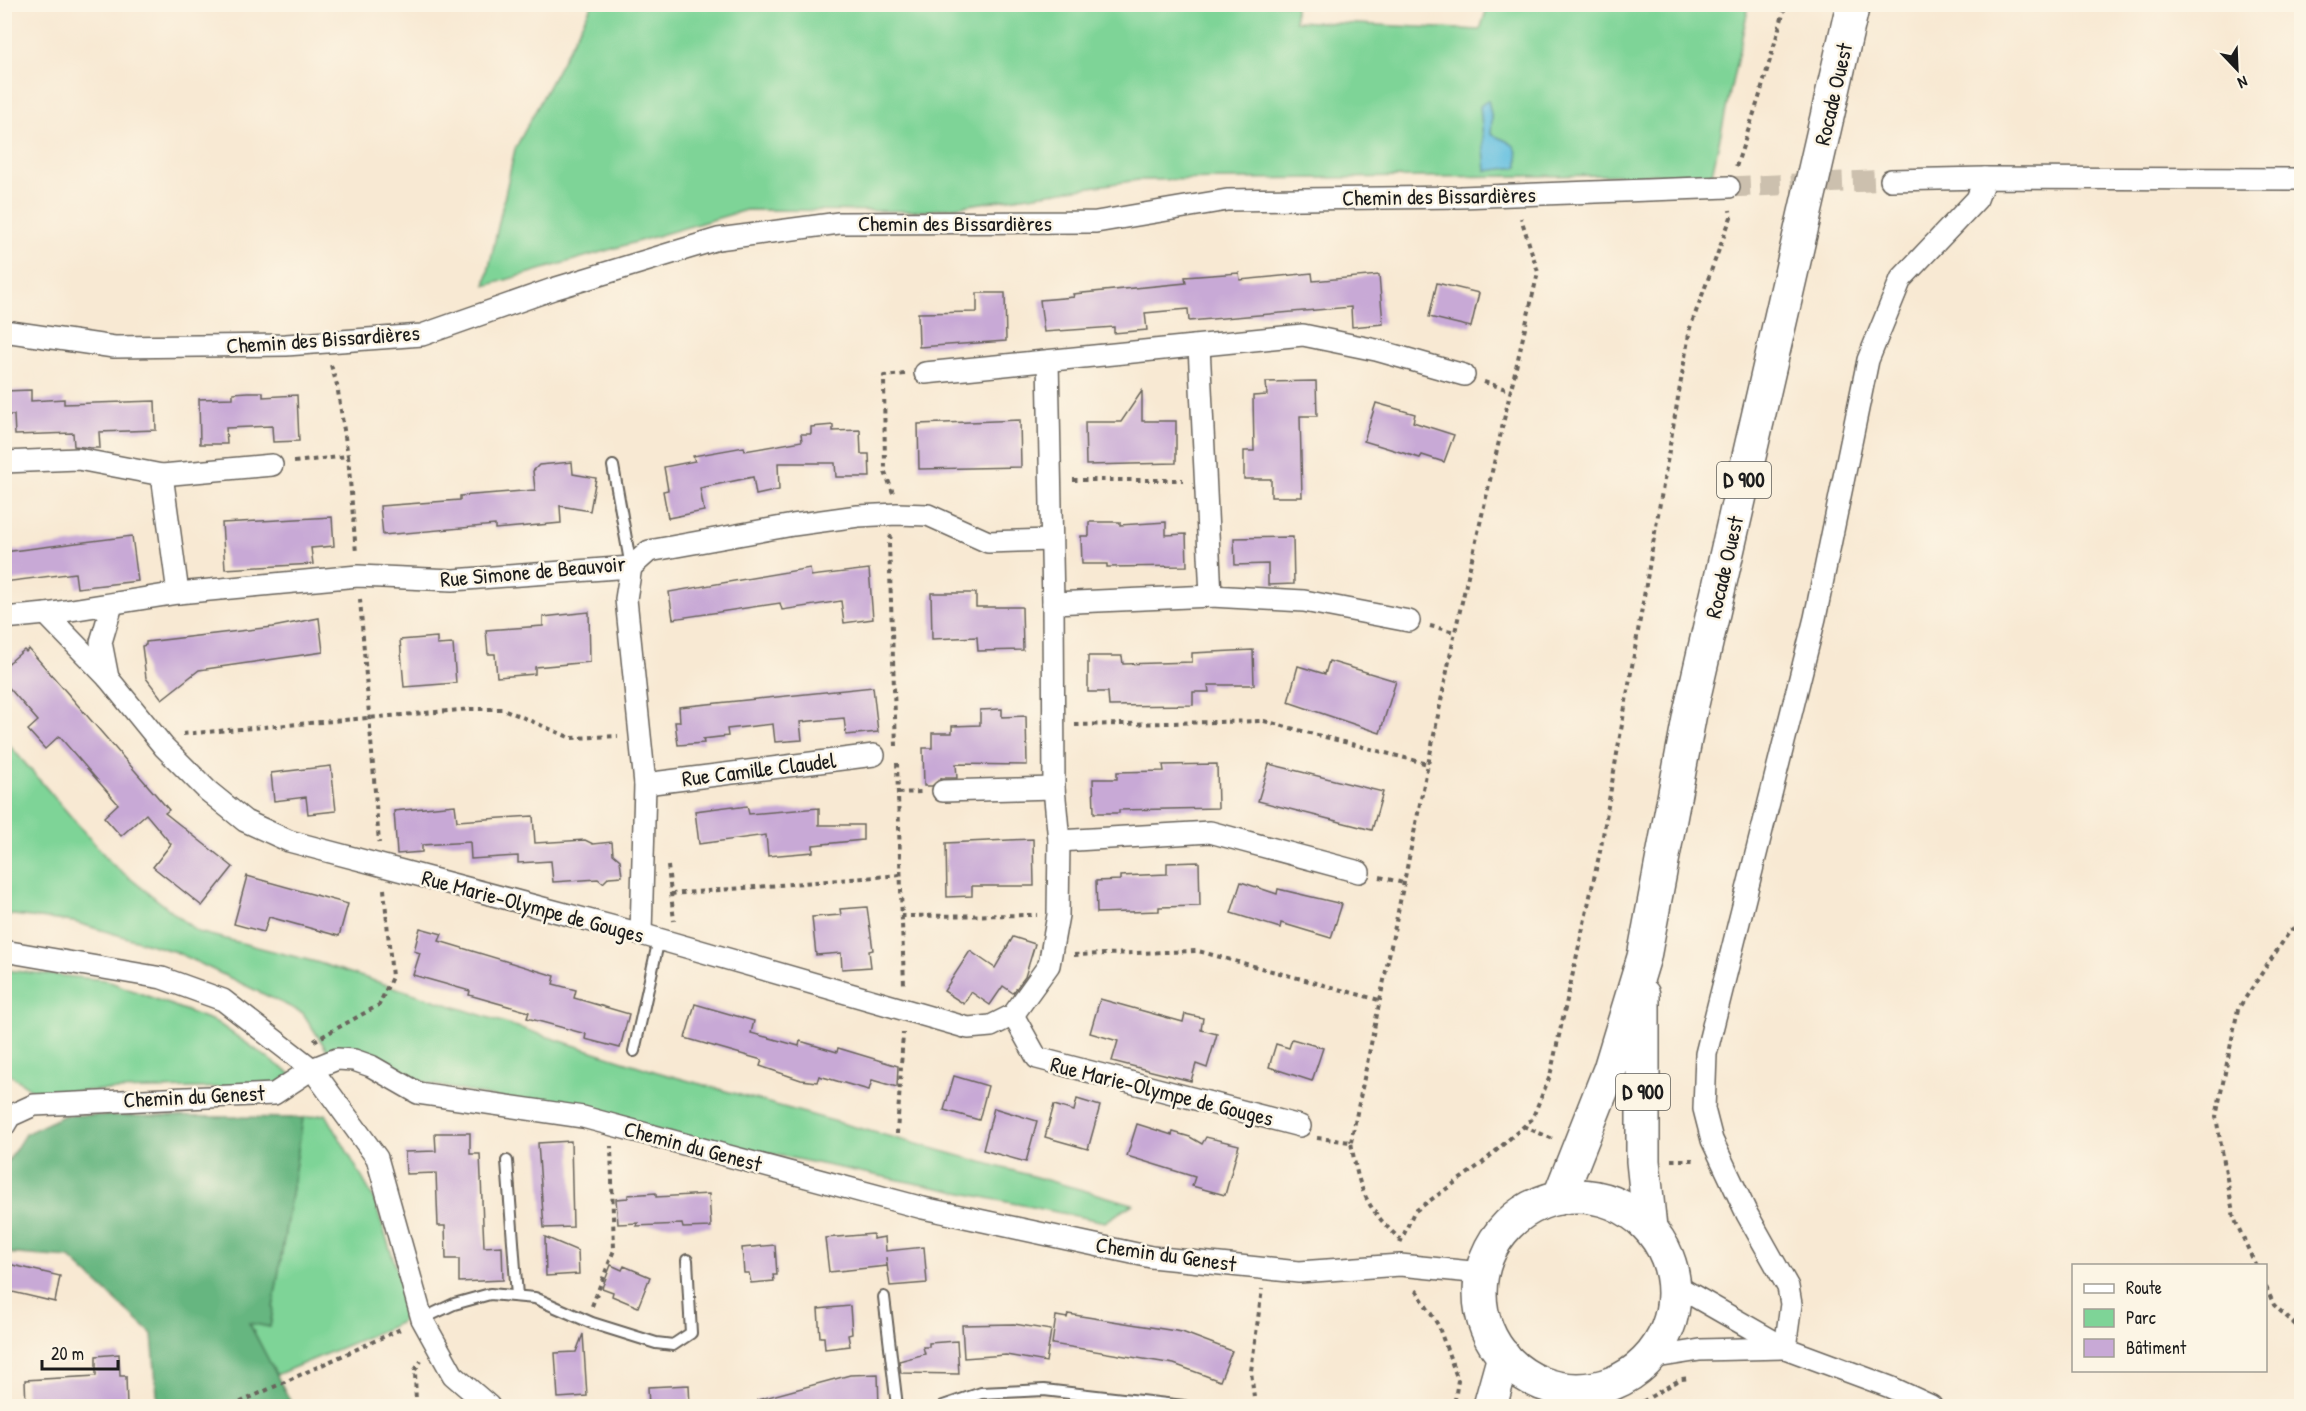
<svg xmlns="http://www.w3.org/2000/svg" width="2306" height="1411" viewBox="0 0 2306 1411" font-family="'Patrick Hand',sans-serif">
<rect width="100%" height="100%" fill="#fcf5e5"/>
<filter id="ink" filterUnits="userSpaceOnUse"><feTurbulence type="fractalNoise" baseFrequency=".0167" numOctaves="2"/><feDisplacementMap in="SourceGraphic" scale="12" xChannelSelector="R" yChannelSelector="G"/><feConvolveMatrix kernelMatrix="1 2 1 2 8 2 1 2 1" color-interpolation-filters="sRGB"/></filter>
<filter id="wash" filterUnits="userSpaceOnUse"><feTurbulence type="fractalNoise" baseFrequency=".008" numOctaves="4" result="noise"/><feDisplacementMap in="SourceGraphic" scale="24" xChannelSelector="R" yChannelSelector="G"/><feGaussianBlur stdDeviation="1.35" result="paint"/><feColorMatrix in="noise" values="0 0 0 0 0 0 0 0 0 0 0 0 0 0 0 0 0 1.4 0 .05"/><feComposite in="paint" operator="in"/></filter>
<g filter="url(#wash)">
<rect width="100%" height="100%" fill="#f8e9d3"/>
<g fill="#7ed497" stroke="#4d785a" stroke-width="1.5">
<polygon points="1295,4 1295,21 1480,30 1488,5 1749,5 1712,174 1138,180 927,211 746,210 485,286 515,149 592,5"/>
<polygon points="4,739 112,864 198,932 316,962 657,1072 1133,1204 1105,1222 430,1084 326,1049 303,1013 176,952 74,922 5,914"/>
<polygon points="4,970 105,980 216,1022 291,1074 275,1086 35,1092 5,1071"/>
<polygon points="326,1114 373,1197 409,1307 400,1323 276,1375 249,1322 270,1327 303,1118"/>
</g>
<polygon fill="#66b680" stroke="#41694e" stroke-width="1.5" points="65,1115 303,1118 270,1327 249,1323 293,1406 158,1406 152,1334 70,1258 5,1253 5,1166 25,1134"/>
<path fill="#62bfe0" stroke="#3f6e7e" stroke-width="1.5" d="M1488,100L1492,119L1491,134C1510,144 1519,140 1518,167L1486,171L1480,106Z"/>
<g id="blocks">
<g fill="#c8a9d6">
<polygon points="1239,273 1240,280 1312,273 1313,281 1379,275 1383,324 1352,327 1351,307 1189,321 1188,309 1145,313 1147,330 1114,333 1114,327 1044,332 1040,300 1074,297 1073,294 1186,283 1185,277"/>
<polygon points="1437,283 1479,293 1471,327 1429,317"/>
<polygon points="977,293 1005,293 1006,341 919,347 918,313 977,312"/>
<polygon points="1316,381 1317,416 1300,416 1302,497 1271,497 1271,479 1244,479 1244,451 1254,451 1253,396 1267,395 1266,382"/>
<polygon points="31,390 31,401 64,399 64,404 155,401 156,430 99,432 100,448 91,448 74,446 73,433 15,435 14,415 4,415 4,391"/>
<polygon points="1142,391 1142,421 1176,421 1176,463 1086,465 1085,422 1121,422"/>
<polygon points="248,392 263,392 263,397 297,395 299,441 273,442 272,426 226,428 227,444 200,444 199,399 233,398 233,393"/>
<polygon points="1376,403 1415,414 1413,422 1454,435 1444,462 1422,455 1420,458 1364,441"/>
<polygon points="1020,420 1021,467 919,469 918,424"/>
<polygon points="833,425 833,431 860,430 861,454 869,454 870,477 836,477 835,463 778,463 779,490 756,495 753,477 700,488 704,511 668,518 663,491 668,490 664,467 695,461 693,456 744,447 745,451 802,441 801,434 811,434 811,427"/>
<polygon points="572,462 573,474 596,478 590,511 560,506 561,523 495,529 495,525 383,535 380,506 460,500 460,496 535,490 533,471 539,465"/>
<polygon points="332,517 334,546 311,548 313,564 225,569 222,523"/>
<polygon points="1089,522 1120,522 1120,525 1166,522 1166,535 1186,534 1187,566 1107,567 1107,564 1082,564 1081,536 1089,536"/>
<polygon points="132,536 138,581 77,588 75,573 4,582 4,552"/>
<polygon points="1293,537 1294,584 1268,585 1268,564 1235,565 1234,538"/>
<polygon points="810,568 811,576 869,569 873,619 844,623 841,601 782,610 780,603 673,619 669,592"/>
<polygon points="931,593 976,593 976,607 1022,607 1023,650 978,651 977,637 932,639"/>
<polygon points="589,612 590,662 535,667 535,674 497,677 495,654 488,654 486,630 543,626 543,617"/>
<polygon points="319,618 323,652 199,670 162,699 146,678 142,646 146,645 146,642 273,627"/>
<polygon points="437,637 437,645 453,644 456,683 404,687 400,640"/>
<polygon points="29,649 169,810 165,813 233,867 202,906 153,867 171,844 146,814 121,836 104,817 118,804 59,736 45,749 28,730 38,721 4,682 4,667 24,650 26,652"/>
<polygon points="1253,650 1254,685 1208,685 1209,692 1193,692 1193,705 1109,706 1108,692 1088,692 1088,656 1122,656 1123,664 1192,662 1192,653"/>
<polygon points="1329,661 1396,681 1380,733 1288,702 1298,666 1325,674"/>
<polygon points="873,687 878,732 846,735 844,718 800,722 802,740 775,742 773,724 727,729 728,736 703,739 704,743 678,745 675,722 680,722 679,707"/>
<polygon points="1002,709 1002,717 1026,716 1027,765 956,764 957,778 942,778 932,786 924,786 923,748 932,748 932,733 952,733 952,726 980,725 980,710"/>
<polygon points="1217,764 1218,808 1119,810 1119,813 1094,813 1093,779 1117,779 1117,772 1164,771 1163,765"/>
<polygon points="1269,764 1383,792 1372,830 1258,801"/>
<polygon points="331,766 336,811 308,814 306,797 274,801 271,773"/>
<polygon points="455,805 457,821 533,816 535,843 585,840 593,844 612,842 613,854 620,860 622,876 609,877 603,883 598,879 553,882 551,861 518,863 518,856 471,859 470,842 422,845 422,852 397,854 394,811"/>
<polygon points="733,806 733,808 747,806 749,814 819,808 819,825 863,825 863,840 813,845 813,852 768,856 766,835 699,844 695,811"/>
<polygon points="1033,839 1034,886 972,886 972,896 947,897 946,843"/>
<polygon points="1199,862 1200,906 1159,907 1159,911 1097,913 1096,881 1120,880 1120,876 1167,874 1167,863"/>
<polygon points="247,876 348,904 339,936 269,917 264,932 234,924"/>
<polygon points="1241,882 1277,894 1278,889 1342,904 1331,938 1281,923 1280,928 1231,913"/>
<polygon points="867,907 873,950 869,951 871,967 842,969 841,953 816,955 812,917 841,915 840,909"/>
<polygon points="420,928 442,934 439,941 555,976 553,984 576,990 574,998 629,1014 620,1048 585,1039 586,1034 527,1018 529,1012 469,995 470,991 413,975 420,953 414,951"/>
<polygon points="1013,937 1035,944 1025,977 1013,993 1003,986 990,1005 971,992 964,1004 944,991 970,951 995,968"/>
<polygon points="1100,999 1183,1022 1185,1014 1203,1018 1201,1030 1217,1034 1207,1068 1196,1064 1191,1081 1112,1061 1118,1041 1090,1033"/>
<polygon points="695,1004 754,1021 751,1033 799,1046 800,1041 837,1052 838,1048 898,1066 897,1087 872,1080 869,1090 819,1076 817,1082 801,1080 760,1066 762,1060 685,1038"/>
<polygon points="1292,1039 1323,1048 1312,1081 1269,1067 1276,1044 1289,1048"/>
<polygon points="954,1076 988,1086 979,1120 944,1110"/>
<polygon points="1077,1099 1100,1106 1088,1149 1045,1137 1054,1105 1074,1111"/>
<polygon points="994,1108 1037,1121 1026,1162 983,1150"/>
<polygon points="1137,1124 1172,1135 1173,1132 1190,1137 1202,1144 1206,1137 1239,1145 1225,1195 1192,1186 1195,1177 1127,1156"/>
<polygon points="435,1133 470,1133 470,1154 480,1154 484,1247 502,1246 503,1280 459,1282 459,1259 446,1259 445,1226 438,1226 436,1173 406,1174 405,1152 436,1151"/>
<polygon points="571,1141 573,1227 544,1228 538,1143"/>
<polygon points="656,1193 656,1197 709,1194 711,1227 683,1228 682,1224 636,1226 638,1223 618,1224 616,1199 628,1198 628,1195"/>
<polygon points="873,1234 873,1239 885,1237 886,1251 924,1247 927,1283 890,1286 886,1257 887,1266 829,1272 825,1238"/>
<polygon points="545,1237 578,1251 579,1274 546,1276"/>
<polygon points="775,1245 777,1275 773,1275 774,1281 751,1283 749,1273 744,1273 742,1248"/>
<polygon points="4,1263 60,1276 55,1302 4,1290"/>
<polygon points="611,1265 622,1270 624,1266 650,1277 638,1307 612,1296 613,1292 602,1288"/>
<polygon points="850,1306 852,1334 848,1335 850,1346 825,1349 824,1337 820,1337 818,1309"/>
<polygon points="1068,1314 1182,1332 1232,1351 1220,1381 1174,1364 1052,1344 1056,1316 1067,1318"/>
<polygon points="1014,1324 1051,1330 1046,1362 1006,1355 964,1358 962,1325"/>
<polygon points="583,1334 587,1396 558,1398 555,1353 576,1352"/>
<polygon points="957,1341 959,1374 901,1373 899,1361 925,1354 923,1347 929,1347 929,1343"/>
<polygon points="119,1354 120,1376 126,1376 127,1407 26,1407 25,1380 96,1376 96,1356"/>
<polygon points="878,1374 879,1407 757,1407 757,1400 850,1375"/>
<polygon points="689,1385 690,1407 649,1407 648,1387"/>
</g>
</g>
</g>
<g filter="url(#ink)">
<use href="#blocks" fill-opacity="0" stroke="#69645c" stroke-width="1.5"/>
<g fill="none" stroke-linecap="round" stroke-linejoin="round">
<polyline stroke="#ccc0ae" stroke-width="21" stroke-dasharray="21 10" stroke-linecap="butt" points="1729,187 1891,180"/>
<g stroke="#69645c" stroke-width="14">
<g id="service">
<polyline points="613,466 631,567"/>
<polyline points="634,1051 659,939"/>
<polyline points="507,1161 517,1296"/>
<polyline points="884,1297 897,1406"/>
<polyline points="422,1319 454,1304 490,1294 535,1298 592,1323 656,1343 673,1345 691,1333 687,1260"/>
<polyline points="943,1406 981,1393 1044,1390 1184,1406"/>
</g>
</g>
<g stroke="#69645c" stroke-width="24">
<g id="minor">
<polyline points="1891,180 1985,178 2302,179"/>
<polyline points="4,331 114,347 286,345 422,335 553,289 718,239 839,223 1096,222 1227,200 1460,197 1729,187"/>
<polyline points="1199,346 1211,596"/>
<polyline points="925,373 1303,335 1376,350 1464,375"/>
<polyline points="4,462 78,459 162,475 272,465"/>
<polyline points="162,475 178,593"/>
<polyline points="631,567 626,599 645,784 641,934"/>
<polyline points="1053,603 1211,596 1304,601 1409,621"/>
<polyline points="46,614 108,678 164,747 208,791 245,821 289,841 641,934 968,1028 991,1026 1013,1015 1049,965 1058,915 1059,841 1054,788 1053,603 1048,361"/>
<polyline points="4,618 46,614 178,593 358,576 453,580 631,567 649,551 793,525 858,516 897,514 928,515 988,542 1051,540"/>
<polyline points="108,678 101,642 112,605"/>
<polyline points="645,784 874,755"/>
<polyline points="943,791 1054,788"/>
<polyline points="1059,841 1210,832 1359,872"/>
<polyline points="4,951 162,978 223,1000 312,1069 377,1158 422,1319 453,1375 489,1406"/>
<polyline points="1013,1015 1037,1058 1300,1126"/>
<polyline points="4,1126 10,1116 34,1105 274,1094 312,1069 337,1059 354,1060 371,1066 418,1093 583,1117 923,1208 1151,1257 1299,1272 1400,1265 1482,1273"/>
<polyline points="1675,1285 1785,1348 1890,1387 1931,1406"/>
<polyline points="1785,1348 1791,1304 1788,1287 1747,1214 1712,1140 1704,1109 1706,1054 1815,618 1868,360 1901,279 1977,199 1985,178"/>
<polyline points="1650,1358 1700,1350 1784,1348"/>
</g>
</g>
<g stroke="#69645c" stroke-width="36">
<g id="primary">
<polyline points="1643,995 1643,1161 1650,1228"/>
<circle cx="1577" cy="1293" r="97"/>
<polyline points="1559,1198 1610,1069 1644,957 1690,713 1853,4"/>
<polyline points="1490,1406 1504,1356"/>
</g>
</g>
<g stroke="#69645c" stroke-width="4" stroke-dasharray="4.5 4.5" stroke-linecap="butt">
<polyline points="1736,167 1759,98 1786,4"/>
<polyline points="331,365 337,385 348,456"/>
<polyline points="1484,382 1512,391"/>
<polyline points="294,462 348,456 356,553"/>
<polyline points="1073,480 1183,480"/>
<polyline points="893,493 885,472 884,376 905,374"/>
<polyline points="891,535 889,544 896,746"/>
<polyline points="360,599 379,843"/>
<polyline points="1430,626 1455,632"/>
<polyline points="1075,725 1264,721 1428,764"/>
<polyline points="183,734 471,709 503,709 571,738 618,736"/>
<polyline points="897,763 904,986"/>
<polyline points="898,793 921,792"/>
<polyline points="668,866 674,921"/>
<polyline points="1380,877 1403,883"/>
<polyline points="671,894 900,875"/>
<polyline points="901,916 1037,915"/>
<polyline points="1074,955 1198,951 1379,1000"/>
<polyline points="314,1041 379,1005 392,977 384,889"/>
<polyline points="1523,1126 1553,1139"/>
<polyline points="897,1134 903,1033"/>
<path d="M1317,1138L1351,1142C1358,1186 1365,1208 1400,1239"/>
<polyline points="1351,1142 1455,632 1538,272 1521,218"/>
<polyline points="1671,1160 1697,1160"/>
<polyline points="1400,1243 1414,1212 1481,1164 1532,1119 1550,1076 1601,847 1690,328 1731,217 1730,210"/>
<polyline points="2256,1266 2234,1218 2216,1117 2238,1009 2290,931 2302,921"/>
<polyline points="2266,1287 2274,1305 2302,1331"/>
<polyline points="1416,1290 1438,1325 1458,1380 1454,1406"/>
<polyline points="592,1306 614,1250 611,1146"/>
<polyline points="232,1406 403,1328"/>
<polyline points="416,1406 415,1370 421,1361"/>
<polyline points="1255,1406 1251,1371 1262,1289"/>
<polyline points="1635,1406 1681,1379 1690,1378"/>
</g>
<use href="#service" stroke="#fff" stroke-width="10"/>
<use href="#minor" stroke="#fff" stroke-width="21"/>
<use href="#primary" stroke="#fff" stroke-width="33"/>
</g>
</g>
<g text-anchor="middle" stroke-width="5" stroke-linejoin="round" paint-order="stroke">
<g fill="#fcf5e5" stroke="#5f5d58" stroke-width="1.5">
<rect x="1717" y="462" width="54" height="36" rx="4.5"/>
<rect x="1616" y="1074" width="54" height="36" rx="4.5"/>
</g>
<g font-size="21" font-weight="bold" fill="#1c1c1c">
<text x="1744" y="487">D 900</text>
<text x="1643" y="1099">D 900</text>
</g>
<g font-size="22" fill="#1c1c1c" stroke="#fcf5e5">
<text transform="translate(1833 94) rotate(-77)" y="8">Rocade Ouest</text>
<text transform="translate(1439 196) rotate(-1)" y="8">Chemin des Bissardières</text>
<text x="955" y="231">Chemin des Bissardières</text>
<text transform="translate(323 339) rotate(-4)" y="8">Chemin des Bissardières</text>
<text transform="translate(1724 567) rotate(-77)" y="8">Rocade Ouest</text>
<text transform="translate(533 571) rotate(-5)" y="8">Rue Simone de Beauvoir</text>
<text transform="translate(759 769) rotate(-7)" y="8">Rue Camille Claudel</text>
<text transform="translate(533 906) rotate(15)" y="8">Rue Marie-Olympe de Gouges</text>
<text transform="translate(1162 1091) rotate(14)" y="8">Rue Marie-Olympe de Gouges</text>
<text transform="translate(194 1096) rotate(-3)" y="8">Chemin du Genest</text>
<text transform="translate(693 1146) rotate(15)" y="8">Chemin du Genest</text>
<text transform="translate(1166 1254) rotate(8)" y="8">Chemin du Genest</text>
</g>
</g>
<rect width="2306" height="1411" fill="none" stroke="#fcf5e5" stroke-width="24"/>
<rect x="2072" y="1264" width="195" height="108" fill="#fcf5e5" stroke="#a29e95" stroke-width="1.5"/>
<rect x="2084" y="1284" width="30" height="9" fill="#ffffff" stroke="#a29e95" stroke-width="1.5"/>
<text x="2126" y="1294" font-size="18" fill="#1c1c1c">Route</text>
<rect x="2084" y="1309" width="30" height="18" fill="#7ed497" stroke="#a29e95" stroke-width="1.5"/>
<text x="2126" y="1324" font-size="18" fill="#1c1c1c">Parc</text>
<rect x="2084" y="1339" width="30" height="18" fill="#c8a9d6" stroke="#a29e95" stroke-width="1.5"/>
<text x="2126" y="1354" font-size="18" fill="#1c1c1c">Bâtiment</text>
<g transform="translate(2237 69) rotate(157)" stroke="#fcf5e5" stroke-width="4.5" paint-order="stroke">
<path d="M0-4.5L10 22L0 15L-10 22Z" fill="#1c1c1c"/>
<text y="-9" font-size="16" font-weight="bold" text-anchor="middle" fill="#1c1c1c">N</text>
</g>
<path d="M42 1360v9h76v-9" fill="none" stroke="#1c1c1c" stroke-width="3"/>
<text x="51" y="1360" font-size="18" fill="#1c1c1c" stroke="#fcf5e5" stroke-width="4.5" paint-order="stroke">20 m</text>
</svg>
